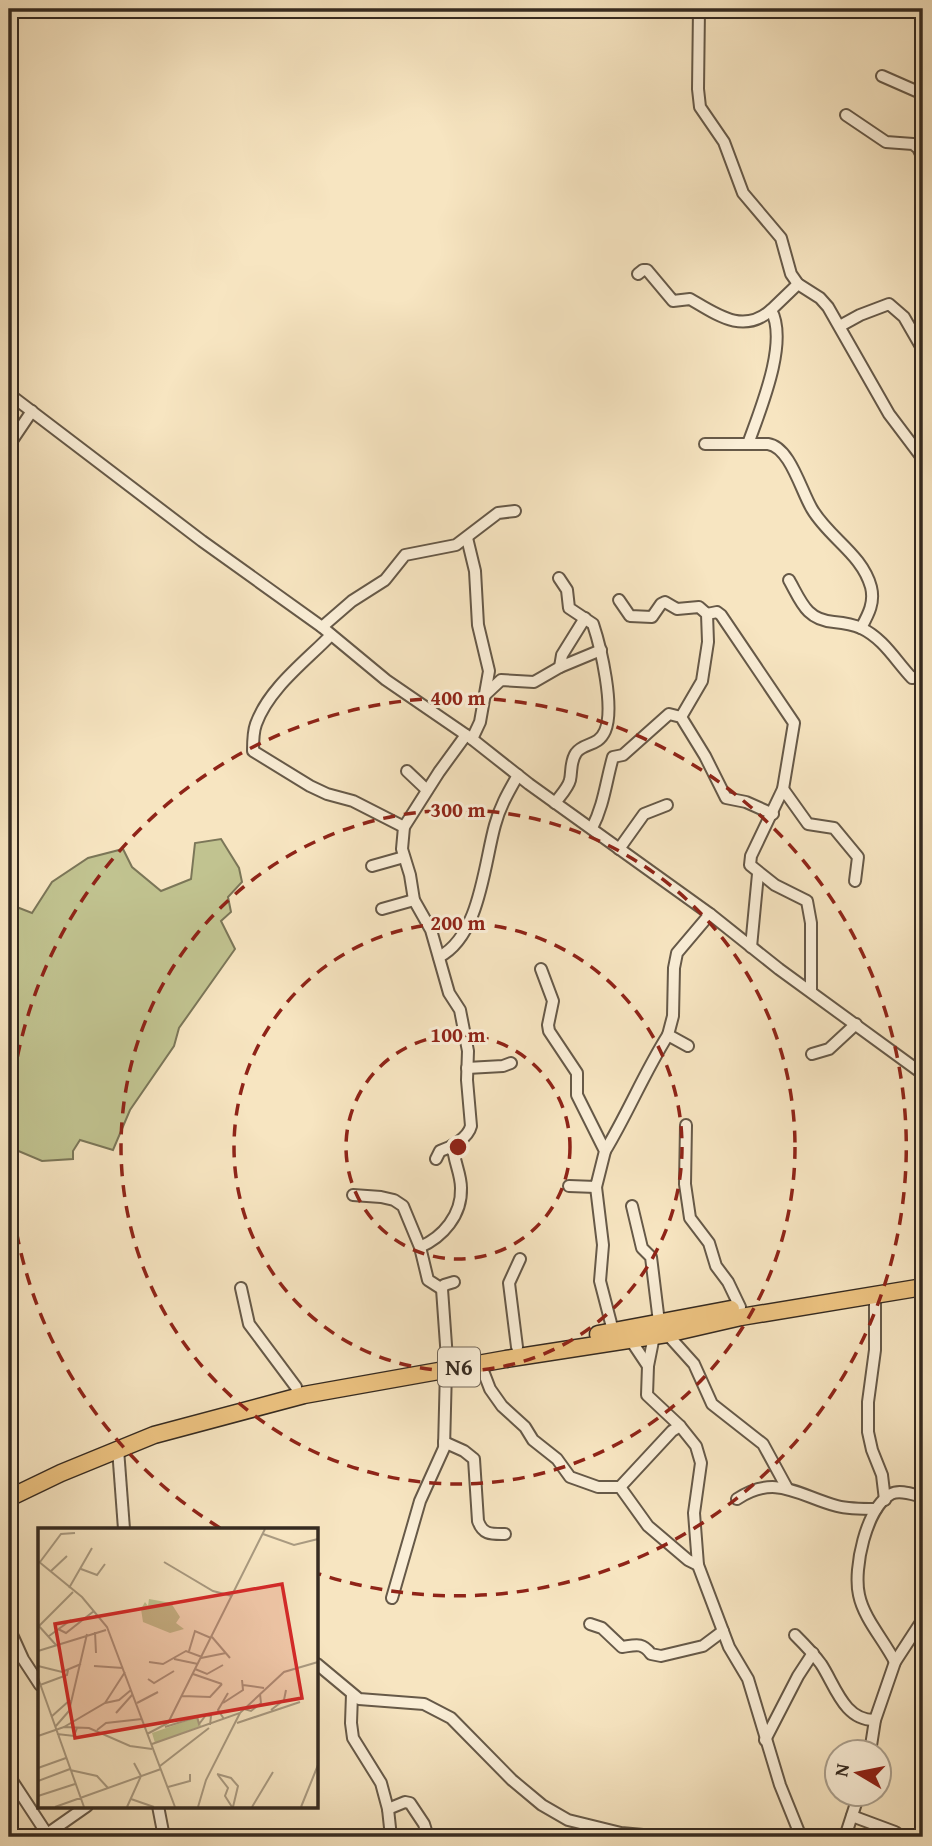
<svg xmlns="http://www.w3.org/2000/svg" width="932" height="1846" viewBox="0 0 932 1846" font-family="'Gentium Book Plus',serif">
<rect width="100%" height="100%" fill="#f7e5c1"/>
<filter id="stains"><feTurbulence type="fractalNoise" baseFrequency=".00286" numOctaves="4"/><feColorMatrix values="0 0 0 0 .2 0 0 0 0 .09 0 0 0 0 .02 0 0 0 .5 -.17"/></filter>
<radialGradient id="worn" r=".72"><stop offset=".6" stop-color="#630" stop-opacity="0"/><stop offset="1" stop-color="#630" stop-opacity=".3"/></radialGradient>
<polygon fill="#c1c390" stroke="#7b7658" stroke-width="2" points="221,839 239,868 242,882 228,897 231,912 221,921 235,949 179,1028 174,1046 130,1110 113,1150 80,1140 73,1151 73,1159 42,1161 9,1147 9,904 32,913 52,882 88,858 123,849 132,867 161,891 191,879 195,843"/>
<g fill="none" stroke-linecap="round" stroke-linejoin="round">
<g stroke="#665948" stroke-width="14">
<g id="minor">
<polyline points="699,9 698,89 700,107 724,142 743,193 781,238 791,274 798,284 820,298 828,307 889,414 923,459"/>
<polyline points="882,76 923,94"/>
<polyline points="846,115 886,142 913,144 918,148 923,158"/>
<path d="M638,274L643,270H647L673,301L690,299C716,314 743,335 771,310"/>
<polyline points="840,326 860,315 889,304 904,317 923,350"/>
<polyline points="9,394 202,541 322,627 386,680 472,739 529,784 710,914 779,969 923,1074"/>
<path d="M705,444H768C790,447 801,491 812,509C829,538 862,554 871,587C875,603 868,615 861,628"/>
<path d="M748,444C760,410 789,342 771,310L798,284"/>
<polyline points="9,445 32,411"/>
<polyline points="467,538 475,571 478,625 489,671 480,722 472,739"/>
<path d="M789,580C801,601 806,620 834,622C844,623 852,624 861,628C884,639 895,660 912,678L923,676"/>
<polyline points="619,600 630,616 652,617 661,604 665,602 677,609 699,607 707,614 708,642 702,681 681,717"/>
<polyline points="707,614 717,612 721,615 794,723 783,789 751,856 750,865 775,885 807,901 811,923 811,990"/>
<polyline points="322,627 352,601 385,580 405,555 456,545 498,513 515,511"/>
<path d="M331,635C306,661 269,688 256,724C253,732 253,742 253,751L310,786L327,794L353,801L404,827"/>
<polyline points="560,667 562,655 585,618"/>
<polyline points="486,694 501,680 534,682 560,667 601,650"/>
<polyline points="407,771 427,790"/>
<polyline points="783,789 808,824 834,828 858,857 855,881"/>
<path d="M555,803C560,796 568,788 570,780C572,771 570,762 576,753C584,742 598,747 605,731C615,708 601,648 593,624L569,608L567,590L559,578"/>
<path d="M592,828C604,805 606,781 613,757L623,755L669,714L681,717L705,756L726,798L746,802L773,814"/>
<polyline points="619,849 644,814 667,805"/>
<polyline points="372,866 404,857"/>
<polyline points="382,909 414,900"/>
<polyline points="751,947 758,874"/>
<path d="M439,957C480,936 484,864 495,825C500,806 509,791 518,775"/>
<polyline points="541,969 553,1001 548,1025 549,1031 577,1073 577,1095 605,1151 596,1187 569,1186"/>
<polyline points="688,1046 668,1035 673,1016 674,968 677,953 710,914"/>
<polyline points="812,1054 829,1049 856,1024"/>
<polyline points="467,1068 503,1066 511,1063"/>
<polyline points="686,1125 685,1184 690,1218 709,1243 716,1266 728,1282 740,1307"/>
<path d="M605,1151C628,1113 644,1073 668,1035"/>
<path d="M436,1159L440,1151C452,1147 468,1138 471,1126L467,1080L468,1051L460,1010L449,993L431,930L414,900L410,875L402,849L404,827L439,772L466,735"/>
<polyline points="596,1187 603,1245 600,1281 613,1331"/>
<polyline points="353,1195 381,1197 394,1200 403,1206 420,1247 428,1280 442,1289"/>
<polyline points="632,1206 642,1248 651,1257 659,1322"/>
<path d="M420,1247C443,1237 462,1215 461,1188C461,1173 453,1160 453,1145"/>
<polyline points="241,1288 249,1324 296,1387"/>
<polyline points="875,1296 875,1350 868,1402 868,1432 872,1450 882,1475 885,1500"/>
<polyline points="667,1334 694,1364 712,1404 763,1444 787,1488"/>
<polyline points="654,1336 648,1366 647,1395 680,1426 696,1446 701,1463 694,1513 698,1565 729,1647 748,1679 780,1785 801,1837"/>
<polyline points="630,1339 648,1366"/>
<polyline points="517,1347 509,1283 520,1259"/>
<polyline points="447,1359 442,1289 444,1285 454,1282"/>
<polyline points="480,1363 490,1389 502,1406 525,1427 533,1440 557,1459 570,1477 598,1487 620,1487 648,1526 688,1560 698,1565"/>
<path d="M444,1442L464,1451L474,1459L478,1521C483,1535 491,1534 505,1534"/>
<polyline points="118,1449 124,1529"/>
<polyline points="620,1487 672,1431 680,1426"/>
<path d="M737,1499C776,1473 799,1496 837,1506C849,1509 863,1509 876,1509"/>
<polyline points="392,1598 420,1501 444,1448 446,1369"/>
<path d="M590,1624L602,1628L622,1647C636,1645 642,1642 651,1654L661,1656L703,1646L723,1631"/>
<polyline points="9,1628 23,1659 40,1685"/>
<path d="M795,1635C804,1644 813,1653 821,1664C835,1685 844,1721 875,1720"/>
<path d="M895,1662C884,1640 864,1619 859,1595C853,1569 866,1508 891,1494C900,1489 914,1495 923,1497"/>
<polyline points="317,1664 359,1699 424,1704 451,1718 512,1780 542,1805 568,1820 621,1833 665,1837"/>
<polyline points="352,1694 351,1723 353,1738 381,1783 388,1809 391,1837"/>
<polyline points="765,1740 798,1676 813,1653"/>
<polyline points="870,1752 875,1720 895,1662 923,1619"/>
<polyline points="9,1776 49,1837"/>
<polyline points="158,1806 164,1837"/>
<polyline points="388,1809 405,1802 410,1803 424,1824 428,1837"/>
<polyline points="852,1816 895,1832 902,1837"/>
<polyline points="47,1834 87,1806"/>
<polyline points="845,1837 859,1794"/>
</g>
</g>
<g stroke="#352a20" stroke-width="19">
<g id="highway">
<polyline points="598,1334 731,1309"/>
<polyline points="9,1498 61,1473 154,1435 304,1395 506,1359 667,1334 741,1317 923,1287"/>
</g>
</g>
<use href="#minor" stroke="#faeed7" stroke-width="10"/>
<use href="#highway" stroke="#ecc280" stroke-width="16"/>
</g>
<g fill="none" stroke="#8f2418" stroke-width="3.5" stroke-dasharray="12 9">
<circle cx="458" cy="1147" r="112"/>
<circle cx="458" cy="1147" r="224"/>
<circle cx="458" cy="1147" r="337"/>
<path d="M220 1528A449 449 0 1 1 319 1574"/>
</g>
<g text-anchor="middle" stroke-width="6" stroke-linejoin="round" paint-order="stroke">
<rect fill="#faeed7" stroke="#706557" stroke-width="2" x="438" y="1347.5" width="42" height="39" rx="5"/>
<g font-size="23" font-weight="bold" fill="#352a20">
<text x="459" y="1375">N6</text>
</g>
</g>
<g transform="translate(38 1528)">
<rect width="280" height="280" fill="#f7e5c1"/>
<path d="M111,71L133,75L142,89L138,95L146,101L132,105L105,94L103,81L107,74L110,78ZM160,189L163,198L117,215L114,205Z" fill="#c1c390"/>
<path fill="none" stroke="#a99a81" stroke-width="2" d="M225,6L256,17L280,11M0,33L44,69L69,99L137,279M2,34L23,6L37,5M126,34L175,63L194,68M43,41L59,47L67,36M13,43L29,28M31,60L54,20M0,97L18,117M1,98L35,64M20,101L28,105L56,83M57,104L58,125M11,108L33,92M174,109L192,130M0,123L68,102M151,123L157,103L173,110M163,130L188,125M136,131L160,136M111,134L125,136L148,123L164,129M0,138L24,144L43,136M56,138L85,140M157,141L169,146L185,137M155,146L184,156M0,150L46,279M110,151L116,155L136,143M2,157L29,147L30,142M205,157L226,160M144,168L172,169L184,156M67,175L87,144M99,175L120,164M185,175L205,162L204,152M206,181L213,183L223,175L222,166M233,182L246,172L248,162M78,185L94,167M13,189L32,172M186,191L180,182L190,165M199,195L262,174M17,199L31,183L49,106M26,199L67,175L81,172L93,162M127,199L159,189L161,196L168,187L173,188L172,197M59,202L68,195L104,191M19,206L36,208L39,200M109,206L130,195L227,1M0,208L26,199L51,200L92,218L114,221M114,216L202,185L246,144L280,134M122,238L171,200M0,240L28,230M32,242L59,248L70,260M179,246L193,250L200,258L195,279M180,247L190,260L187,268L194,279M0,253L32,241M130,259L152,253V246M0,268L37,256M93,271L116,279M17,279L123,241M89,279L103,248L96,235M160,279L168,252L202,185M214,279L235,244M263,279L280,237"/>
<path fill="#d62828" fill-opacity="0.15" stroke="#d62828" stroke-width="3.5" d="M244,56L264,170L37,210L17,96Z"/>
<rect width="280" height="280" fill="none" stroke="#352a20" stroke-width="3.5"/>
</g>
<circle cx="458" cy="1147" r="10" fill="#8f2418" stroke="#faeed7" stroke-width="3.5"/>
<g font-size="21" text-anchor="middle" font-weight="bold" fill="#8f2418" stroke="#faeed7" stroke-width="6" stroke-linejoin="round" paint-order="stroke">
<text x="458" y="705">400 m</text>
<text x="458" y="817">300 m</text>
<text x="458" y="930">200 m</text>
<text x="458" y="1042">100 m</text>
</g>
<rect width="932" height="1846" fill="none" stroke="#f7e5c1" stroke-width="35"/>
<rect x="10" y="10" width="911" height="1825" fill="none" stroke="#352a20" stroke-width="3.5"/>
<rect x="18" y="18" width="897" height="1811" fill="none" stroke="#352a20" stroke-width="2"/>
<g transform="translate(858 1773) rotate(280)"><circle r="33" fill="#faeed7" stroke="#aba08e" stroke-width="2"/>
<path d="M0-5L12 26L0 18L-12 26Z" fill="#8f2418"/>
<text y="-10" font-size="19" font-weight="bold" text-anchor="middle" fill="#352a20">N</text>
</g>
<rect width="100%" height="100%" filter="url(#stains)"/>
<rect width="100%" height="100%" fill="url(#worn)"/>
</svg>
